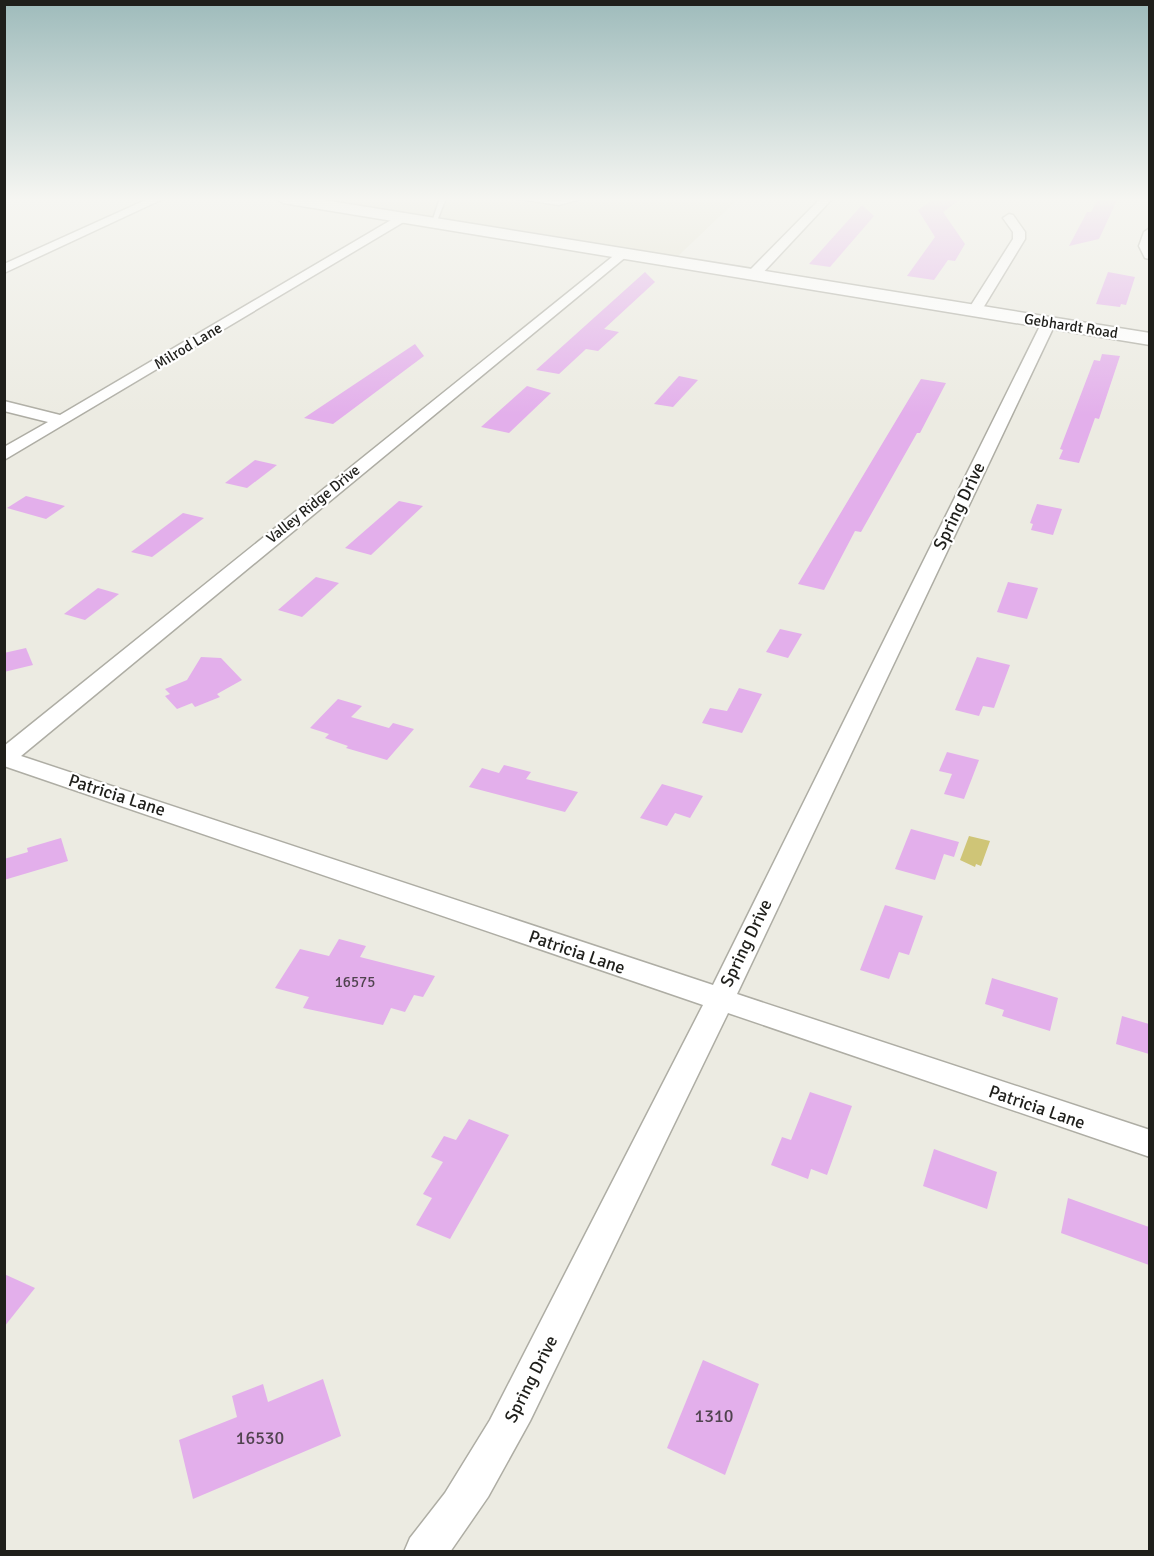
<svg xmlns="http://www.w3.org/2000/svg" width="1154" height="1556" viewBox="0 0 1154 1556" font-family="Signika,sans-serif">
<rect width="100%" height="100%" fill="#ecebe2"/>
<polygon fill="#e3e1d0" points="308,198 739,198 676,258"/>
<polygon fill="#cfc577" points="969,836 990,841 981,866 976,864 975,867 960,860"/>
<g fill="#e3afeb">
<polygon points="935,198 962,198 943,212 965,244 955,261 948,260 934,280 907,276 935,237 918,210"/>
<polygon points="1099,198 1118,198 1099,239 1069,246 1087,212 1091,212"/>
<polygon points="862,205 874,216 830,267 809,264"/>
<polygon points="645,272 655,282 604,329 619,332 598,351 586,349 559,374 536,370"/>
<polygon points="1108,272 1135,277 1126,305 1121,304 1120,307 1096,304"/>
<polygon points="415,344 424,356 333,424 304,418"/>
<polygon points="1102,354 1120,356 1099,419 1095,418 1079,463 1059,459 1063,450 1060,449 1094,360 1100,361"/>
<polygon points="679,376 698,380 673,407 654,404"/>
<polygon points="921,379 946,383 920,433 917,433 861,532 855,531 824,590 798,584"/>
<polygon points="527,386 551,393 509,433 481,427"/>
<polygon points="255,460 277,465 247,488 225,483"/>
<polygon points="26,496 65,506 46,519 7,508"/>
<polygon points="399,501 423,506 371,555 345,548"/>
<polygon points="1037,504 1062,509 1053,535 1031,530 1033,524 1030,523"/>
<polygon points="183,513 204,518 152,557 131,552"/>
<polygon points="316,577 339,583 302,617 278,610"/>
<polygon points="1008,582 1038,588 1027,619 997,612"/>
<polygon points="98,588 119,594 85,620 64,614"/>
<polygon points="780,629 802,634 788,658 766,652"/>
<polygon points="26,648 33,665 4,672 4,653"/>
<polygon points="201,657 221,658 242,680 217,694 220,697 195,707 192,703 177,709 165,696 170,694 165,689 187,680"/>
<polygon points="977,657 1010,665 994,708 983,706 979,716 955,710"/>
<polygon points="739,688 762,694 742,733 702,723 710,708 727,711"/>
<polygon points="338,699 362,706 351,717 389,728 393,723 414,729 387,760 346,748 348,746 325,738 329,734 310,728"/>
<polygon points="947,752 979,760 964,799 944,794 952,774 939,771"/>
<polygon points="504,765 531,772 526,779 578,792 565,812 469,787 482,768 499,773"/>
<polygon points="662,784 703,796 690,818 675,813 667,826 640,818"/>
<polygon points="911,829 959,842 954,857 944,854 935,880 895,869"/>
<polygon points="61,838 68,861 4,880 4,859 28,852 27,848"/>
<polygon points="885,905 923,916 909,955 899,952 889,979 860,970"/>
<polygon points="339,939 366,946 360,957 435,976 423,997 414,995 405,1012 391,1008 383,1025 303,1008 309,997 275,988 300,949 329,956"/>
<polygon points="992,978 1058,998 1050,1031 1002,1016 1004,1010 985,1004"/>
<polygon points="1122,1016 1149,1024 1149,1054 1116,1044"/>
<polygon points="810,1092 852,1106 827,1175 811,1169 808,1179 771,1165 782,1137 791,1140"/>
<polygon points="469,1119 509,1135 450,1239 416,1225 432,1198 423,1194 443,1162 431,1157 444,1136 456,1140"/>
<polygon points="934,1149 997,1172 987,1209 923,1186"/>
<polygon points="1068,1198 1149,1227 1149,1265 1061,1233"/>
<polygon points="4,1274 35,1288 4,1327"/>
<polygon points="703,1360 759,1384 725,1475 667,1448"/>
<polygon points="323,1379 341,1436 193,1499 179,1440 237,1417 232,1396 263,1384 268,1402"/>
</g>
<g fill="none" stroke-linecap="round" stroke-linejoin="round">
<g stroke="#aeada4" stroke-width="3">
<g id="lane">
<polygon points="440,198 446,198 437,221 432,222"/>
<polygon points="513,198 559,201 575,198 584,198 559,205"/>
</g>
</g>
<g stroke="#aeada4" stroke-width="3">
<g id="street">
<polygon points="150,198 165,198 4,273 4,264"/>
<polygon points="821,198 833,198 759,277 749,277 749,271"/>
<polygon points="403,213 409,217 407,220 4,460 4,447 48,422 4,411 4,401 60,415"/>
<polygon points="1009,214 1013,215 1025,232 1025,239 980,313 970,313 968,310 1013,239 1013,232 1003,218"/>
<polygon points="1150,228 1150,259 1145,258 1139,246 1144,232"/>
<polygon points="622,249 627,250 627,256 21,756 713,985 1042,322 1044,319 1054,319 1056,322 737,994 1150,1130 1150,1157 728,1013 530,1421 488,1497 450,1552 404,1552 410,1538 445,1493 490,1420 703,1005 4,766 4,746"/>
</g>
</g>
<g stroke="#aeada4" stroke-width="3">
<polygon id="secondary" points="275,198 311,198 1150,333 1150,345 283,203"/>
</g>
<use href="#lane" fill="#fff" fill-rule="evenodd"/>
<use href="#street" fill="#fff" fill-rule="evenodd"/>
<use href="#secondary" fill="#fff" fill-rule="evenodd"/>
</g>
<linearGradient id="sky" x2="0" y2="1"><stop stop-color="#9ebbbb"/><stop offset="0.48" stop-color="#f6f6f2"/><stop offset="1" stop-color="#f6f6f2" stop-opacity="0"/></linearGradient>
<rect width="1154" height="415" fill="url(#sky)"/>
<g text-anchor="middle" stroke-width="4.5" stroke-linejoin="round" paint-order="stroke">
<g font-size="15" fill="#1f1f1b" stroke="#fff">
<text transform="translate(1071 326) rotate(9)" y="5">Gebhardt Road</text>
<text transform="translate(188 346) rotate(-31)" y="5">Milrod Lane</text>
<text transform="translate(313 504) rotate(-39)" y="5">Valley Ridge Drive</text>
</g>
<g font-size="15" fill="#50434f">
<text x="355" y="987">16575</text>
</g>
<g font-size="18" fill="#1f1f1b" stroke="#fff">
<text transform="translate(959 506) rotate(-64)" y="6">Spring Drive</text>
<text transform="translate(117 795) rotate(18)" y="6">Patricia Lane</text>
<text transform="translate(746 943) rotate(-64)" y="6">Spring Drive</text>
<text transform="translate(577 952) rotate(19)" y="6">Patricia Lane</text>
<text transform="translate(1037 1107) rotate(19)" y="6">Patricia Lane</text>
<text transform="translate(531 1379) rotate(-63)" y="6">Spring Drive</text>
</g>
<g font-size="18" fill="#50434f">
<text x="714" y="1422">1310</text>
<text x="260" y="1444">16530</text>
</g>
</g>
<rect width="1154" height="1556" fill="none" stroke="#1f1f1b" stroke-width="12"/>
</svg>
